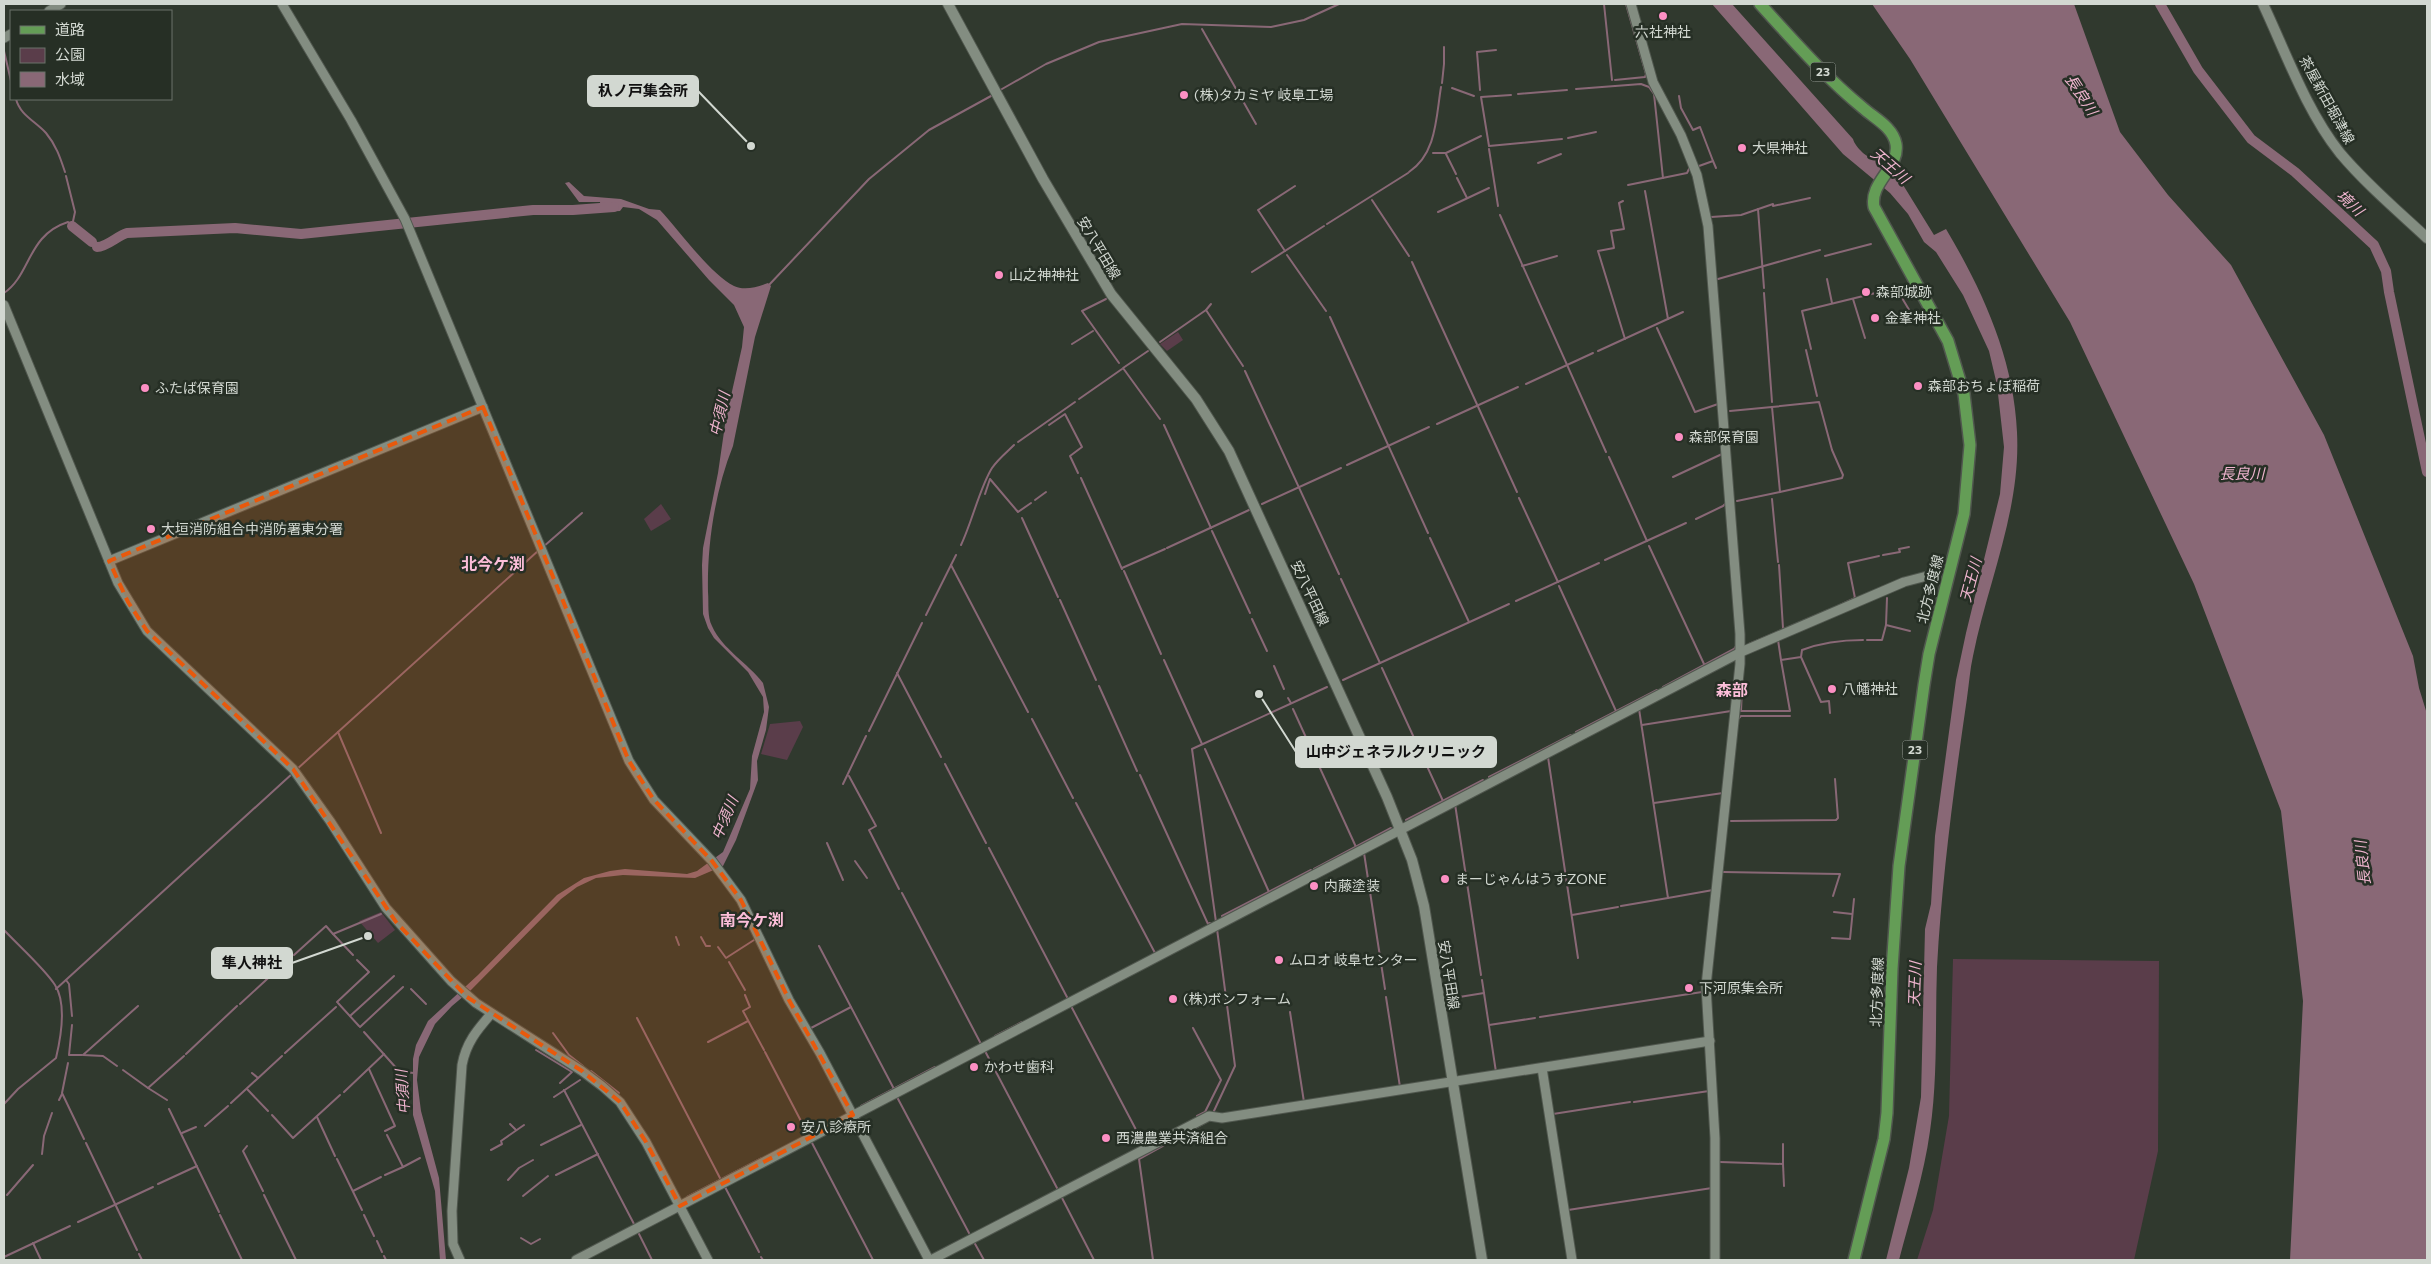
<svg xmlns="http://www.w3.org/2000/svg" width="2431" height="1264" viewBox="0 0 2431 1264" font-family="Commissioner,'Noto Sans JP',sans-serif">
<rect width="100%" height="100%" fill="#30392e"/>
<g fill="#5a3d4a">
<polygon points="1178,332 1183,340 1167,351 1160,344"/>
<polygon points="661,504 671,519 651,531 644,519"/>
<polygon points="800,721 803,727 787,760 761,754 770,724"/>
<polygon points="381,912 395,930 378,943 359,921"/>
<polygon points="1953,959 2159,961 2158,1151 2134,1260 1917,1260 1933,1210 1949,1116"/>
</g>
<g fill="#896876">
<path d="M1712,4H1732L1853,139C1855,147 1868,159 1876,160L1900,180L1934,235L1946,229C1983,291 2014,360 2017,432C2021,510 1988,581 1973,656C1970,669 1969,684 1967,698C1954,787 1942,877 1937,967C1935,1021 1938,1077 1930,1131C1924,1175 1910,1218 1899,1260H1886L1909,1168L1921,1097L1925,929L1931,904L1935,836L1956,680L1966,633L2000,494L2004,447L1997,385L1989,351L1963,295L1936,252L1924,242L1908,214L1890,193L1843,154Z"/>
<polygon points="1872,4 2074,4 2120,132 2168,195 2231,265 2324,435 2413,656 2419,688 2427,714 2427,1260 2290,1260 2303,1001 2281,811 2194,584 2070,322 1910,59"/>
<path d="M569,182L584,196L621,199L649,209L660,210C678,229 711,275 734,286C744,291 758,287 768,283L771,286L755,337L733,446C715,491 707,544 708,592C709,604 707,616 712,626C722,649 748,663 763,683L769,707L766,730L757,761L758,780L736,840L723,866L695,878L623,875L596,878L577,887L561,899L471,990L452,1006L435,1024L419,1057L417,1080L421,1111L439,1178L446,1260H440L435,1191L413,1115V1059L416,1045L428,1021L478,975L557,895L584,878L610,871L625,869L687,874L697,871L723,852L750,789L752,756L764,712L763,697L748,672L714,638L708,628L703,614L702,565L703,548L718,473L726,418L742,347L744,327L734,305L709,280L657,220L639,209L623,207L620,211L601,212L600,202H579L565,183Z"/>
</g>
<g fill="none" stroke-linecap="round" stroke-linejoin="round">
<g stroke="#896876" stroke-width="2">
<polyline points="1604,4 1612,80"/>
<polyline points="1202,29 1256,124"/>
<polyline points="1643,32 1659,28"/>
<polyline points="4,51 11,81"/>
<polyline points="1615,80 1645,77 1646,74 1626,4"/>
<polyline points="1442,83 1444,64 1444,47"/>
<polyline points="1452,88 1474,96"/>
<polyline points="1002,89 1046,64 1099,42 1182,24 1271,27 1304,20 1339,4"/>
<polyline points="1576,89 1641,84 1649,87 1654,94"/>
<polyline points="1480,90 1477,52 1496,50"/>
<polyline points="1518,94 1567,90"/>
<polyline points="1654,94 1663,178"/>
<polyline points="1511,95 1481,97 1489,146 1562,139"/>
<polyline points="1679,96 1681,108 1693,130 1700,127 1713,161 1699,166"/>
<path d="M16,99C20,115 35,121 46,133C56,145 60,157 65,172"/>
<polyline points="1568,138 1596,132"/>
<polyline points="1489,149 1498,206"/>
<polyline points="1433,153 1446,153 1481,136"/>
<polyline points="1446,154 1456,174"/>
<polyline points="1713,161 1716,168"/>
<polyline points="1538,163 1561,154"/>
<path d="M1409,172C1437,153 1436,117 1441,87"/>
<polyline points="1457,178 1467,198"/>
<polyline points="1628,185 1687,173 1690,167"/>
<polyline points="1645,191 1668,319"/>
<polyline points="1372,200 1409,256"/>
<polyline points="1623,201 1619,203 1624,229 1611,231 1614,248 1598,251 1625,339"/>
<polyline points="1758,209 1764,288"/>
<polyline points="1438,212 1489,188"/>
<polyline points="1500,215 1606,452"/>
<polyline points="1711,217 1741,215 1773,204 1773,206 1810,198"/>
<polyline points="1327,224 1408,173"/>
<polyline points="1285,251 1258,210 1295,186"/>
<polyline points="1287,255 1326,311"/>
<polyline points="1825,256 1871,244"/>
<polyline points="1412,262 1517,492"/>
<polyline points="1522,266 1557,256"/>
<polyline points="1252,272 1324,226"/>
<polyline points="1718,279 1820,250"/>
<polyline points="1827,279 1832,303"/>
<polyline points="768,286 869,179 929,130 991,96"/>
<path d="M4,293C31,275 27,235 68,222L72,226L75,212L66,176"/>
<polyline points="1764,293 1772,402"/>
<polyline points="1106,299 1082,311 1119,363"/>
<polyline points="1853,299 1865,338"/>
<polyline points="1206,310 1211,304"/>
<polyline points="1330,317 1428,533"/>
<polyline points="1657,328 1695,412 1718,404"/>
<polyline points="1160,342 1206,310 1243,366"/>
<polyline points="1072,344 1093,331"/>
<polyline points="1811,349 1802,311 1896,288 1911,313"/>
<polyline points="1806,350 1817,396"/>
<polyline points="1148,351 1123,368 1160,419"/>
<polyline points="1598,351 1683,312"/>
<polyline points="1245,371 1339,574"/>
<polyline points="1526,384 1593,353"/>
<polyline points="1079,399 1122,369"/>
<polyline points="1772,407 1819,402 1832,450 1843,475 1842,478 1780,492"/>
<polyline points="1730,411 1772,407 1780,492 1737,501"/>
<polyline points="1437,424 1518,387"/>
<polyline points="1049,425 1065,414 1082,447 1070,456 1078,473"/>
<polyline points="1164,425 1211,528"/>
<polyline points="1018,442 1075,402"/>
<polyline points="1609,457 1647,541"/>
<polyline points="1347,465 1429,427"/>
<polyline points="1673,477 1722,454"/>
<polyline points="1081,478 1122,569"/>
<polyline points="985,494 990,479 1018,512 1031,503"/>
<polyline points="1519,498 1558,582"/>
<polyline points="1772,499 1778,562"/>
<polyline points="1035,500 1046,492"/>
<polyline points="1262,504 1341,468"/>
<polyline points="1022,518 1058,597"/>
<polyline points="1696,519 1723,506 1726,503"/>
<polyline points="1212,531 1250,613"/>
<polyline points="1430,538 1469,622"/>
<path d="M961,545C972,522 980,487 992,468C998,459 1007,452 1014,445"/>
<polyline points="1649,546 1704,664"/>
<polyline points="543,547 582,513"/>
<polyline points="1167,548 1249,510"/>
<polyline points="1883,555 1900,552 1899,549 1909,547"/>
<polyline points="1605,560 1686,523"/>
<polyline points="951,565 1028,712"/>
<polyline points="1779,565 1783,628"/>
<polyline points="1122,568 1165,549"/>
<polyline points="1124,571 1161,654"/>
<polyline points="1341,579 1380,663"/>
<polyline points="1559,586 1616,711"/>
<polyline points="1060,600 1096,680"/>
<polyline points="1516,601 1599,563"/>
<polyline points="1838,606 1855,598 1848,563 1879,556"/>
<polyline points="926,615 956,555"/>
<polyline points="1252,619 1267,651"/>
<polyline points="1886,625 1910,631"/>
<polyline points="1778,640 1781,660"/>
<polyline points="1867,640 1882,640 1886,625 1887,598"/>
<polyline points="1749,644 1829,610"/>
<polyline points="1801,657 1821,702 1829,701 1830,713"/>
<polyline points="1164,660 1202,744"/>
<path d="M1743,664L1741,711H1790L1781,660L1801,657L1802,650C1823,642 1841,640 1863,640"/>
<polyline points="1274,666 1284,689"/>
<polyline points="1382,668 1443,801"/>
<polyline points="897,673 941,757"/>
<polyline points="1343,680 1509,604"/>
<polyline points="1099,686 1137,771"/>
<polyline points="1663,687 1734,649 1736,646"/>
<polyline points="1288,698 1291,703"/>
<polyline points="1293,709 1356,847"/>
<polyline points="1639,709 1668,898 1713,890"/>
<polyline points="1032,719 1073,798"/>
<polyline points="1738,719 1741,716 1790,716"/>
<polyline points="1642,725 1731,711"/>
<polyline points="869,731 922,623"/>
<polyline points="338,732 381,833"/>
<polyline points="1576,732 1657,690"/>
<polyline points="1205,749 1269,892"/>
<polyline points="1548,757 1578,958"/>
<polyline points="945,764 986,843"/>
<polyline points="296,770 539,550"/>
<polyline points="1140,775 1208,924 1210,923"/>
<polyline points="849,776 876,826 869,830 899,889"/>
<polyline points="1489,777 1571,735"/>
<polyline points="843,784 866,736"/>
<polyline points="1076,803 1155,953"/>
<polyline points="1654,803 1723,793"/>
<polyline points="1455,804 1481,975"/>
<polyline points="1406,820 1483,780"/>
<polyline points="1731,821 1836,820 1838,818 1835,779"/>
<polyline points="827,843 843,880"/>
<polyline points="989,848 1068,999"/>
<polyline points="1364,853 1385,989"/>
<polyline points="855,861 867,878"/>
<polyline points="1314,869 1391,828"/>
<polyline points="1723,872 1840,874 1833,896"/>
<polyline points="902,893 981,1044"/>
<polyline points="1621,906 1668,898"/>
<polyline points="1834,912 1852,914"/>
<polyline points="1572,915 1618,907"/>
<polyline points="1222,916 1311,870"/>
<polyline points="1216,922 1192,749 1327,687"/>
<path d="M4,930C18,945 45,969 55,985C67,1004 61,1037 56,1058L18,1089L4,1104"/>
<polyline points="676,937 679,945"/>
<polyline points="701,937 706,946 710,946"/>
<polyline points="1832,938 1850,939 1854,899"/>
<polyline points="819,946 894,1089"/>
<polyline points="718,947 726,958 754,940"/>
<polyline points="294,955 326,926 333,934"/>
<polyline points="353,955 333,934 381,914"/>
<polyline points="729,962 745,990"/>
<polyline points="66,980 69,984 72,1016"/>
<polyline points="1482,980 1496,1072"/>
<polyline points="56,989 293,773"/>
<polyline points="411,989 426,1004"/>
<polyline points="745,995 750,1007 743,1011 764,1050"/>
<polyline points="1386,997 1400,1087"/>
<polyline points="1447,999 1484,993"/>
<polyline points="337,1002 369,972 357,960"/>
<polyline points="338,1003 359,1026"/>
<polyline points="240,1004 291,957"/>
<polyline points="1071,1006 1143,1143"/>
<polyline points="1290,1012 1304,1102"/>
<polyline points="350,1016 394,976"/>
<polyline points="1540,1017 1702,992"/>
<polyline points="637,1018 721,1180"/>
<polyline points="72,1025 69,1055 82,1055"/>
<polyline points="1489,1025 1535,1018"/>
<polyline points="360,1027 403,987"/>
<polyline points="811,1028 851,1007"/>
<polyline points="1193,1028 1221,1080 1205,1112 1197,1116"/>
<polyline points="364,1032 398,1070"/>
<polyline points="553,1033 569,1055 583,1066"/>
<polyline points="995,1036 1022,1022"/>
<polyline points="708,1042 748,1021"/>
<polyline points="536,1050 572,1072 560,1083"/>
<polyline points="985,1051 1057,1188"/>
<polyline points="765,1052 802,1123"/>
<polyline points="285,1053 336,1007"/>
<polyline points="186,1054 237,1006"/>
<polyline points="68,1063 62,1093 84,1139"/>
<polyline points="117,1066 103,1056 83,1055 138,1006"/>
<polyline points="369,1069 395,1126 385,1131"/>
<polyline points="123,1070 148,1088 184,1056"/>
<polyline points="591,1071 619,1093"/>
<polyline points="404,1072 414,1073"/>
<polyline points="252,1073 258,1078"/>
<polyline points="148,1088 167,1100"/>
<polyline points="247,1089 268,1111"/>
<polyline points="564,1090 634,1224"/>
<polyline points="344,1092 384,1054"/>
<polyline points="554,1097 580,1080"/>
<polyline points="897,1097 969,1233"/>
<polyline points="59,1100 62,1094"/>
<polyline points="1634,1102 1709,1091"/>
<polyline points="231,1103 282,1056"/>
<polyline points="861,1106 935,1067"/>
<polyline points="169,1109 219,1212"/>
<polyline points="1213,1113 1235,1066 1217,929"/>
<polyline points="1553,1114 1630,1102"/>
<polyline points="272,1115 293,1138 340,1095"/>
<polyline points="317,1117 335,1156"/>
<polyline points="510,1124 516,1130"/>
<polyline points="205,1126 228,1106"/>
<polyline points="805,1129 808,1135"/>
<polyline points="182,1133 196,1127"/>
<polyline points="387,1135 403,1167 420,1158"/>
<polyline points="811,1141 873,1260"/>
<polyline points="86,1143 137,1250"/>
<polyline points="541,1145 581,1125"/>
<polyline points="247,1146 243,1151 263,1191"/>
<polyline points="491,1150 502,1144 501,1141 524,1125"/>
<polyline points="42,1154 44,1136 52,1113"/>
<polyline points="337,1159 362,1210"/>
<polyline points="1720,1162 1783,1164 1783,1144"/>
<polyline points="1783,1164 1784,1186"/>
<polyline points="385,1175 403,1167"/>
<polyline points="556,1175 598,1154"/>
<polyline points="508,1180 519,1168 533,1160"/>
<polyline points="158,1184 197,1166"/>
<polyline points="725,1187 759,1252"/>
<polyline points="353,1191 381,1177"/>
<polyline points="7,1195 33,1165"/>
<polyline points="264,1195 296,1260"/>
<polyline points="523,1196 548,1176"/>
<polyline points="1061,1196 1094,1260"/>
<polyline points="687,1197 762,1158"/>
<polyline points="1568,1210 1712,1188"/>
<polyline points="220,1215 242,1260"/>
<polyline points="364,1215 374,1236"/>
<polyline points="78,1222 153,1187"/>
<polyline points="638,1232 652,1260"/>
<polyline points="521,1238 531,1244 540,1239"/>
<polyline points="377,1241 382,1252"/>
<polyline points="974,1242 984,1260"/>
<polyline points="33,1243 41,1260"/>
<polyline points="139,1254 142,1260"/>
<polyline points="384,1256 386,1260"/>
<polyline points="4,1257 70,1226"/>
<polyline points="761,1257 763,1260"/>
<polyline points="1153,1260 1139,1159 1206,1122"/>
</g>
<g stroke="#896876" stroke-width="10">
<polyline points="2160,4 2198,70 2251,139 2295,172 2374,245 2386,271 2389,292 2427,472"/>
<polyline points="72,226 92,242"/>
<path d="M97,247C107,247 117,236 127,233L235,228L301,234L533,210H573L614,207"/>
</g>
<g stroke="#50574e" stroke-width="11">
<g id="tertiary">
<polyline points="282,4 351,120 405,219 629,761 654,800 712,861 741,900 789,1000 820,1053 929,1260"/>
<polyline points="1631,4 1653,82 1681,135 1697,175 1708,226 1740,634 1740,664 1706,986 1715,1138 1715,1260"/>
<polyline points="49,11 61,4"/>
<polyline points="4,38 11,34"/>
<polyline points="4,305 118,583 147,631 293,769 330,821 386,908 451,981 476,1003 582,1071 602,1086 620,1102 646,1142 708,1260"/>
<polyline points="109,561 483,407"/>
<polyline points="1542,1068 1572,1260"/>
<path d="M460,1260L453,1244L452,1211L462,1065C466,1043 477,1030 491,1014"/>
<polyline points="576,1260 1741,652 1904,582 1927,576"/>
<polyline points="931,1260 1209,1116 1222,1118 1710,1041"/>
</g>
</g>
<g stroke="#50574e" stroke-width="12">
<g id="secondary">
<polyline points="948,4 1043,179 1111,294 1196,399 1229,451 1387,797 1412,860 1424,906 1482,1260"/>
<path d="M2263,4C2286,53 2306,110 2340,153C2366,184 2398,211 2427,238"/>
</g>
</g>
<g stroke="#50574e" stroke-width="14">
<path id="primary" d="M1760,4C1793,40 1825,77 1863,108C1874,118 1893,127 1896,144C1900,168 1869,182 1874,207L1948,341L1964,394L1970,445L1964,514L1929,654L1924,685L1899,866L1892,969L1887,1113L1884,1139L1854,1260"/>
</g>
<use href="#tertiary" stroke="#838d81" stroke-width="9"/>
<use href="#secondary" stroke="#838d81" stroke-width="10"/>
<use href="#primary" stroke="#649d56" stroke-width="11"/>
</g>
<path fill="#e8590c" fill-opacity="0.2" stroke="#e8590c" stroke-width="4" stroke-dasharray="10 6" stroke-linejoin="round" d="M483,407L629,761L654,800L712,861L741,900L789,1000L853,1115L680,1206L646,1142L620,1102L582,1071L467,997L396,922L293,769L147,631L128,602L109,561Z"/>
<g fill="#fc8fc3" stroke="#262f25" stroke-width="2">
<circle cx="1663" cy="16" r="5"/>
<circle cx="1184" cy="95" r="5"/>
<circle cx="1742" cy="148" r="5"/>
<circle cx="999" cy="275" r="5"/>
<circle cx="1866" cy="292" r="5"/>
<circle cx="1875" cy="318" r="5"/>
<circle cx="1918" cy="386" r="5"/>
<circle cx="145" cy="388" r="5"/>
<circle cx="1679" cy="437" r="5"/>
<circle cx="151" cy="529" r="5"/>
<circle cx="1832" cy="689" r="5"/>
<circle cx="1445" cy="879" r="5"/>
<circle cx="1314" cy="886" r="5"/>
<circle cx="1279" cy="960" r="5"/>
<circle cx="1689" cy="988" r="5"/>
<circle cx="1173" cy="999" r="5"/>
<circle cx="974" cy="1067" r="5"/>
<circle cx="791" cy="1127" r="5"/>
<circle cx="1106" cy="1138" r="5"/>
</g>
<g text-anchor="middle" stroke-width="5" stroke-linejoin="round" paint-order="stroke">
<g fill="#262f25" stroke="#9ea59d" stroke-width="1">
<rect x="1810.5" y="62.5" width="25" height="19" rx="4"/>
<rect x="1902.5" y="740.5" width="25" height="19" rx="4"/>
</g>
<g font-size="12" font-weight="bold" fill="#d2d8d1">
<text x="1823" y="76">23</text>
<text x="1915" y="754">23</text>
</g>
<g font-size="14" fill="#d2d8d1" stroke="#262f25" text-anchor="start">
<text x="1663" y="37" text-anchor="middle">六社神社</text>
<text x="1194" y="100">(株)タカミヤ 岐阜工場</text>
<text x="1752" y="153">大県神社</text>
<text x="1009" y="280">山之神神社</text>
<text x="1876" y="297">森部城跡</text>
<text x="1885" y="323">金峯神社</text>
<text x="1928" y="391">森部おちょぼ稲荷</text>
<text x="155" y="393">ふたば保育園</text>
<text x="1689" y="442">森部保育園</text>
<text x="161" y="534">大垣消防組合中消防署東分署</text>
<text x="1842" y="694">八幡神社</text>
<text x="1455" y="884">まーじゃんはうすZONE</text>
<text x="1324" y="891">内藤塗装</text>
<text x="1289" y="965">ムロオ 岐阜センター</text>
<text x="1699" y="993">下河原集会所</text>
<text x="1183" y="1004">(株)ボンフォーム</text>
<text x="984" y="1072">かわせ歯科</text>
<text x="801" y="1132">安八診療所</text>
<text x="1116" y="1143">西濃農業共済組合</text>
</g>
<g font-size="14" fill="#d2d8d1" stroke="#262f25">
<text transform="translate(2327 100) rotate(61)" y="5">茶屋新田堀津線</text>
<text transform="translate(1099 248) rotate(59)" y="5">安八平田線</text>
<text transform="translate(1930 589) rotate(-76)" y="5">北方多度線</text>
<text transform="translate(1310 593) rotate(65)" y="5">安八平田線</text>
<text transform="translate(1449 975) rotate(81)" y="5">安八平田線</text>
<text transform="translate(1877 992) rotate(-88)" y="5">北方多度線</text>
</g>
<g font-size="15" font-style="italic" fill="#efb4ce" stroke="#262f25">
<text transform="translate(2081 95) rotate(57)" y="5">長良川</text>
<text transform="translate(1890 166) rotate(41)" y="5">天王川</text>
<text transform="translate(2350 203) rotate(43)" y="5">境川</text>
<text transform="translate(720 414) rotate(-77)" y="5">中須川</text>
<text x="2242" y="479">長良川</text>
<text transform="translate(1971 580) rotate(-75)" y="5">天王川</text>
<text transform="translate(725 818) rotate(-67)" y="5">中須川</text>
<text transform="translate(2363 863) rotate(-96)" y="5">長良川</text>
<text transform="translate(1915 984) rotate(-88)" y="5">天王川</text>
<text transform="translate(403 1092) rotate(-94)" y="5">中須川</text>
</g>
<g font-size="16" font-weight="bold" fill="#fcbed9" stroke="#262f25">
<text x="493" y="570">北今ケ渕</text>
<text x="1732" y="696">森部</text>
<text x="752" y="926">南今ケ渕</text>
</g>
</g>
<path fill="none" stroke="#d2d8d1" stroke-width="2" d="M751 146L698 91M1259 694L1296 752M368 936L292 963"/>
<g fill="#d2d8d1" stroke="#262f25" stroke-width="2">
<circle cx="751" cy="146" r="5"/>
<circle cx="1259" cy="694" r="5"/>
<circle cx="368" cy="936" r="5"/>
</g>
<g fill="#d2d8d1" stroke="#d2d8d1" stroke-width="2">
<rect x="588" y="76" width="110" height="30" rx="5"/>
<rect x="1296" y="737" width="200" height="30" rx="5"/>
<rect x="212" y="948" width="80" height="30" rx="5"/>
</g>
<g font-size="15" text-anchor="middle" font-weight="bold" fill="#111">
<text x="643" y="96">杁ノ戸集会所</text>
<text x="1396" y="757">山中ジェネラルクリニック</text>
<text x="252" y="968">隼人神社</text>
</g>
<rect width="2431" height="1264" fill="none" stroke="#d2d8d1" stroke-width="10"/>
<rect x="10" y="10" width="162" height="90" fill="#262f25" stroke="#6b736a"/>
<rect x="20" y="26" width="25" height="8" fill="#649d56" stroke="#6b736a"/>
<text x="55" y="35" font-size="15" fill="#d2d8d1">道路</text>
<rect x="20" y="48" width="25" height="15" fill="#5a3d4a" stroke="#6b736a"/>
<text x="55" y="60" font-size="15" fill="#d2d8d1">公園</text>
<rect x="20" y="72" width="25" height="15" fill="#896876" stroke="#6b736a"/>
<text x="55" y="85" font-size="15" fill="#d2d8d1">水域</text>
</svg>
